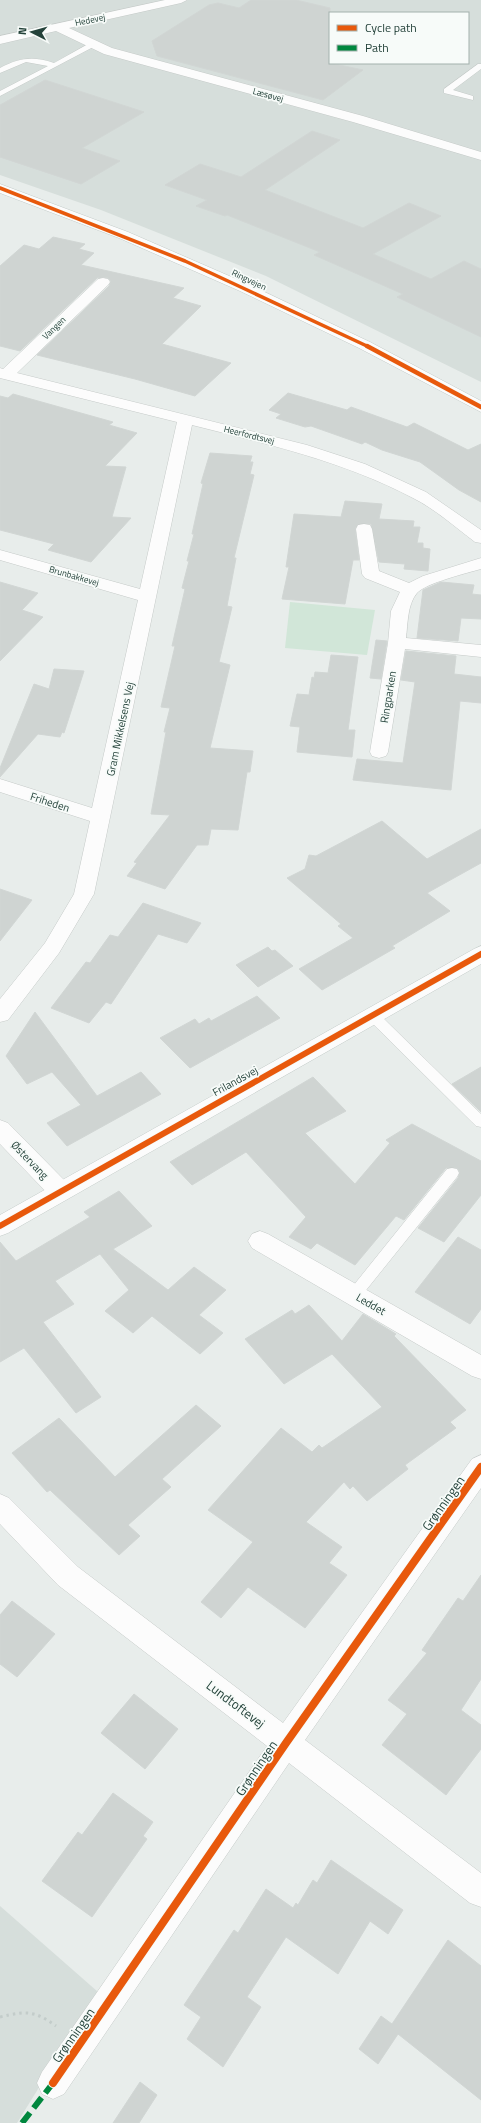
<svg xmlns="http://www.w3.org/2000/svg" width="481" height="2123" viewBox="0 0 481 2123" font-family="'Titillium Web',sans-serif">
<rect width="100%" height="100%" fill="#e8edeb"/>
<g fill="#d6dedb" fill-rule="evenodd">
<path d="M0,0H481V382L266,276L101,210L0,175ZM330,13H468V63H330Z"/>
<polygon points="0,1906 98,1992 17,2123 0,2123"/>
</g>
<polygon fill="#d1e6d8" points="290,602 375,610 367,655 285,648"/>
<g fill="#cfd4d2" stroke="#d1d6d4">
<polygon points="251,0 296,0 330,8 330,63 363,70 323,100 157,56 152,41 209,5 218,3 239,8"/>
<polygon points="45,80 144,112 82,148 120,161 81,184 0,157 0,105"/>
<polygon points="312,131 340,140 265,190 363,228 409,203 441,216 373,254 431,279 464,261 481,269 481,337 397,297 403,294 314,255 320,252 227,215 225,216 196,206 207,200 165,185 200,164 241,177"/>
<polygon points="53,237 85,244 79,249 94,253 81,265 184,288 173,298 201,306 162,344 231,363 195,396 135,379 37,355 109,286 111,281 108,278 103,277 97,278 20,351 0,346 0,266 24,245 39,249"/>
<polygon points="288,393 347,410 351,407 407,427 414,423 468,450 481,444 481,502 459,490 420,462 382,450 365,442 362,444 311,426 305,427 276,418 281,414 269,410"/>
<polygon points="13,394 113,422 109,425 137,433 105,466 126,467 112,517 131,518 91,562 48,550 54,544 0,530 0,396 8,398"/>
<polygon points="210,453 252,456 250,462 253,462 250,474 254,475 234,558 236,558 227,606 232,607 219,662 230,665 210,748 253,751 250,772 247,772 238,830 211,829 208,845 197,845 165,889 127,876 137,863 134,862 170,815 151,814 166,732 164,732 170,708 161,707 175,646 172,646 185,589 182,588 189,561 187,561 194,534 192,534 203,484 201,483"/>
<polygon points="345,501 382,504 379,519 414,521 413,527 420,527 417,543 423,543 423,548 430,549 428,571 404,569 405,564 379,562 371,524 358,524 355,529 359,560 353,560 345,604 282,599 289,567 286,567 294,514 341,517"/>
<polygon points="0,582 38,593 22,610 43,617 0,661"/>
<polygon points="441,582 474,585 472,594 481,595 481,619 461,618 458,641 417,638 423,590"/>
<polygon points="376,640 387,641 381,679 370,678"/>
<polygon points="406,651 456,656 454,674 481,677 481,703 460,701 451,790 353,780 357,759 403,763 415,682 401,680"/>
<polygon points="331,655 358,657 348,730 355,730 352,757 297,752 300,727 290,726 297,694 309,695 312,677 314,678 315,672 328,673"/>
<polygon points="54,669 84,671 64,733 62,732 60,737 38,734 0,777 0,768 34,684 49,689"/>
<polygon points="382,821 427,859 481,829 481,863 427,893 450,911 392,946 395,948 322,990 299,969 353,938 338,926 341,924 287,878 305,869 309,855 316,856"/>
<polygon points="0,889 32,900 0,941"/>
<polygon points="143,903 201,923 187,943 158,934 111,1004 106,1002 89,1023 51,1008 86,962 90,963 110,935 118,937"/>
<polygon points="268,947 272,951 275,950 293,966 258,987 236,965"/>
<polygon points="257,996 280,1018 190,1068 160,1038 195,1019 199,1024 209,1018 211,1021"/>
<polygon points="35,1012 97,1096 141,1072 161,1094 67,1146 47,1123 81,1105 52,1072 27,1084 6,1056"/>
<polygon points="481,1067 481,1112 452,1084"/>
<polygon points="313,1077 346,1111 305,1133 355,1184 390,1143 386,1140 412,1124 481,1161 481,1195 444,1242 418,1228 458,1178 460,1172 457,1168 446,1168 404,1220 396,1216 355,1265 317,1243 311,1249 289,1237 306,1217 246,1152 192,1185 170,1162"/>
<polygon points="119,1191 152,1226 113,1249 168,1290 194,1267 226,1290 199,1315 223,1333 200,1354 152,1316 133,1333 105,1311 129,1290 100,1254 55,1281 74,1304 43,1322 101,1397 76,1413 24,1348 0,1362 0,1242 16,1261 90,1217 84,1212"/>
<polygon points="458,1237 481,1250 481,1309 470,1324 415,1292"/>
<polygon points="309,1305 342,1341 363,1314 396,1334 394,1336 466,1410 450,1422 456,1428 405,1465 408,1469 367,1501 353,1486 350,1489 344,1482 306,1522 342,1547 329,1563 347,1575 305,1628 248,1587 221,1618 201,1602 253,1542 208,1510 281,1428 312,1452 319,1445 322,1448 382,1407 332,1354 284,1384 245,1339 292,1310 295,1314"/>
<polygon points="196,1405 221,1426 162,1479 171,1487 128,1525 140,1536 119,1555 50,1490 47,1492 12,1453 59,1418 115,1477"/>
<polygon points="481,1575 481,1679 461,1710 481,1725 481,1749 446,1795 382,1745 407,1714 388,1700 427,1653 422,1650 458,1598 463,1601"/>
<polygon points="12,1601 55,1634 17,1677 0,1664 0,1615"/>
<polygon points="134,1694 178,1729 145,1769 101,1733"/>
<polygon points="113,1793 153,1822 143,1836 147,1839 92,1917 42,1881 78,1832 82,1835"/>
<polygon points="331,1860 403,1910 388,1934 370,1921 338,1974 286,1937 247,1997 261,2007 223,2067 187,2039 201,2017 184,2005 234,1930 238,1933 266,1889 293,1908 296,1903 298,1905 313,1880 317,1883"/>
<polygon points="448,1940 481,1966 481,2100 398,2034 378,2064 359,2049 381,2016 392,2024"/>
<polygon points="140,2082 157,2095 139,2123 113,2123"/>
</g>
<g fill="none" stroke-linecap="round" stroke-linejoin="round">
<g stroke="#c5cac8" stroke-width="1">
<g id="lane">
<path d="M90,43L97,45L0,96V91L48,66L26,62L0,73V68C19,58 33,56 54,63Z"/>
<polygon points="478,64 481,64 481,69 453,90 473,96 473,100 444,93 444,89"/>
<polygon points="372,1010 377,1012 481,1114 481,1127 476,1126 367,1018 366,1015 367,1012"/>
<polygon points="452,1168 457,1169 459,1173 457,1177 359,1299 354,1301 349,1299 347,1295 349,1291 447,1169"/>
</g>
</g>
<g stroke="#c5cac8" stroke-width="1">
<g id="street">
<polygon points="165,0 187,0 181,3 69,28 112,48 363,116 481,152 481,160 353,122 104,54 56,31 0,44 0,36"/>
<path d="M103,278L108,279L110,282L108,285L17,373L307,445L365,464L426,492L481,530V543L475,542C455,527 435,509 413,498C343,461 267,444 192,425L94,894L59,953L8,1020L0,1022V999L45,943L74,894L90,821L0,792V779L92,808L138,600L0,560V550L140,589L177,422L0,378V368L3,369L98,279Z"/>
<path d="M364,524L370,525L372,529L379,571L409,583L423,576L481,558V569C467,573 426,583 417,593C407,605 408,624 406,638L481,645V657L405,649L388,752L386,756L379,758L372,756L370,752L388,643L391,611L400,592L365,578L362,574L356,529L358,525Z"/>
<polygon points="0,1120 8,1123 68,1184 72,1191 68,1198 60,1200 52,1198 0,1144"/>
<polygon points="260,1231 268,1234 481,1355 481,1379 472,1376 252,1248 248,1241 252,1234"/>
<polygon points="481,1455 481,1488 305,1740 481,1873 481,1907 470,1903 289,1763 64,2094 53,2099 42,2094 37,2083 42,2072 267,1746 58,1585 0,1524 0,1494 9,1498 78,1567 283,1723 472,1459"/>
</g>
</g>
<g stroke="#c3cbc8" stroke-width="1">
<g id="secondary">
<polygon points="0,184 128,232 250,285 370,342 481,401 481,412 359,348 240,291 119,238 0,193"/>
<polygon points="481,946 481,964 8,1233 0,1236 0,1215 474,949"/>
</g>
</g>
<path stroke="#c3ccca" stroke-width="3" stroke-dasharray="2.5 4" stroke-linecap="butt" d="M0,2017C26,2011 34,2010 56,2026"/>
<use href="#lane" fill="#fcfcfc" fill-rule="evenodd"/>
<use href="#street" fill="#fcfcfc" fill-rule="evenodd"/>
<use href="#secondary" fill="#fcfcfc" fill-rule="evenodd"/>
<polyline stroke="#00873e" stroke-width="6" stroke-dasharray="13 6" stroke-linecap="butt" points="22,2123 53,2083"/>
<g stroke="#f7fbf9" stroke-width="5">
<polyline id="cycleway-far3" points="0,188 185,261 369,347"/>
</g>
<g stroke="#f7fbf9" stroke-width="6">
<polyline id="cycleway-far2" points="367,346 481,407"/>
</g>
<g stroke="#f7fbf9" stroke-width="8">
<polyline id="cycleway-far1" points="0,1226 481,954"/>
</g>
<g stroke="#f7fbf9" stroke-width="10">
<polyline id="cycleway" points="53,2083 286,1743 481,1467"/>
</g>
<use href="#cycleway-far3" stroke="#e8590c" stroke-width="3.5"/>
<use href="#cycleway-far2" stroke="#e8590c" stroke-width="4.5"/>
<use href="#cycleway-far1" stroke="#e8590c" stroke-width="6"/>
<use href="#cycleway" stroke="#e8590c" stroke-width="8"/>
</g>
<g text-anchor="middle" stroke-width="3.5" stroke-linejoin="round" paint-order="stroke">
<g font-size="9" fill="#24423a" stroke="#f7fbf9">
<text transform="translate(90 20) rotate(-12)" y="3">Hedevej</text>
<text transform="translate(268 95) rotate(15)" y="3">Læsøvej</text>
<text transform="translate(249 280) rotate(25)" y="3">Ringvejen</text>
<text transform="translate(54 328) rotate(-44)" y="3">Vangen</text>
<text transform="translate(249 435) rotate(14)" y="3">Heerfordtsvej</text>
<text transform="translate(74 576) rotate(16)" y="3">Brunbakkevej</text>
</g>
<g font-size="11" fill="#24423a" stroke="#f7fbf9">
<text transform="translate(388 697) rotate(-81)" y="4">Ringparken</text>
<text transform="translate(120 729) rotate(-78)" y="4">Gram Mikkelsens Vej</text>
<text transform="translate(50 802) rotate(18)" y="4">Friheden</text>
<text transform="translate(235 1081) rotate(-29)" y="4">Frilandsvej</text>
<text transform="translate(30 1160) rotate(46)" y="4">Østervang</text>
<text transform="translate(371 1304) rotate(30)" y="4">Leddet</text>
</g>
<g font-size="13" fill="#24423a" stroke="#f7fbf9">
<text transform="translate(443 1503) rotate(-55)" y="5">Grønningen</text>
<text transform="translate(236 1704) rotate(37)" y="5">Lundtoftevej</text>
<text transform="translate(256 1768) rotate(-56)" y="5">Grønningen</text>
<text transform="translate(73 2035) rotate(-55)" y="5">Grønningen</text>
</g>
</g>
<rect x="329" y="12" width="140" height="52" fill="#f7fbf9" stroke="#a3b1ad"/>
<rect x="337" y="25" width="20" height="6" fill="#e8590c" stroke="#a3b1ad"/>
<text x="365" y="32" font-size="12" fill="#24423a">Cycle path</text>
<rect x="337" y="45" width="20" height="6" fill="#00873e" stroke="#a3b1ad"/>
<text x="365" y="52" font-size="12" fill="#24423a">Path</text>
<g transform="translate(32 32) rotate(276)" stroke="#f7fbf9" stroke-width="3" paint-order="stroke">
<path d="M0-3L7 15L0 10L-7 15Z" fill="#24423a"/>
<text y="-6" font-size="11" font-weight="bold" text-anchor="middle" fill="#24423a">N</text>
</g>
</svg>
